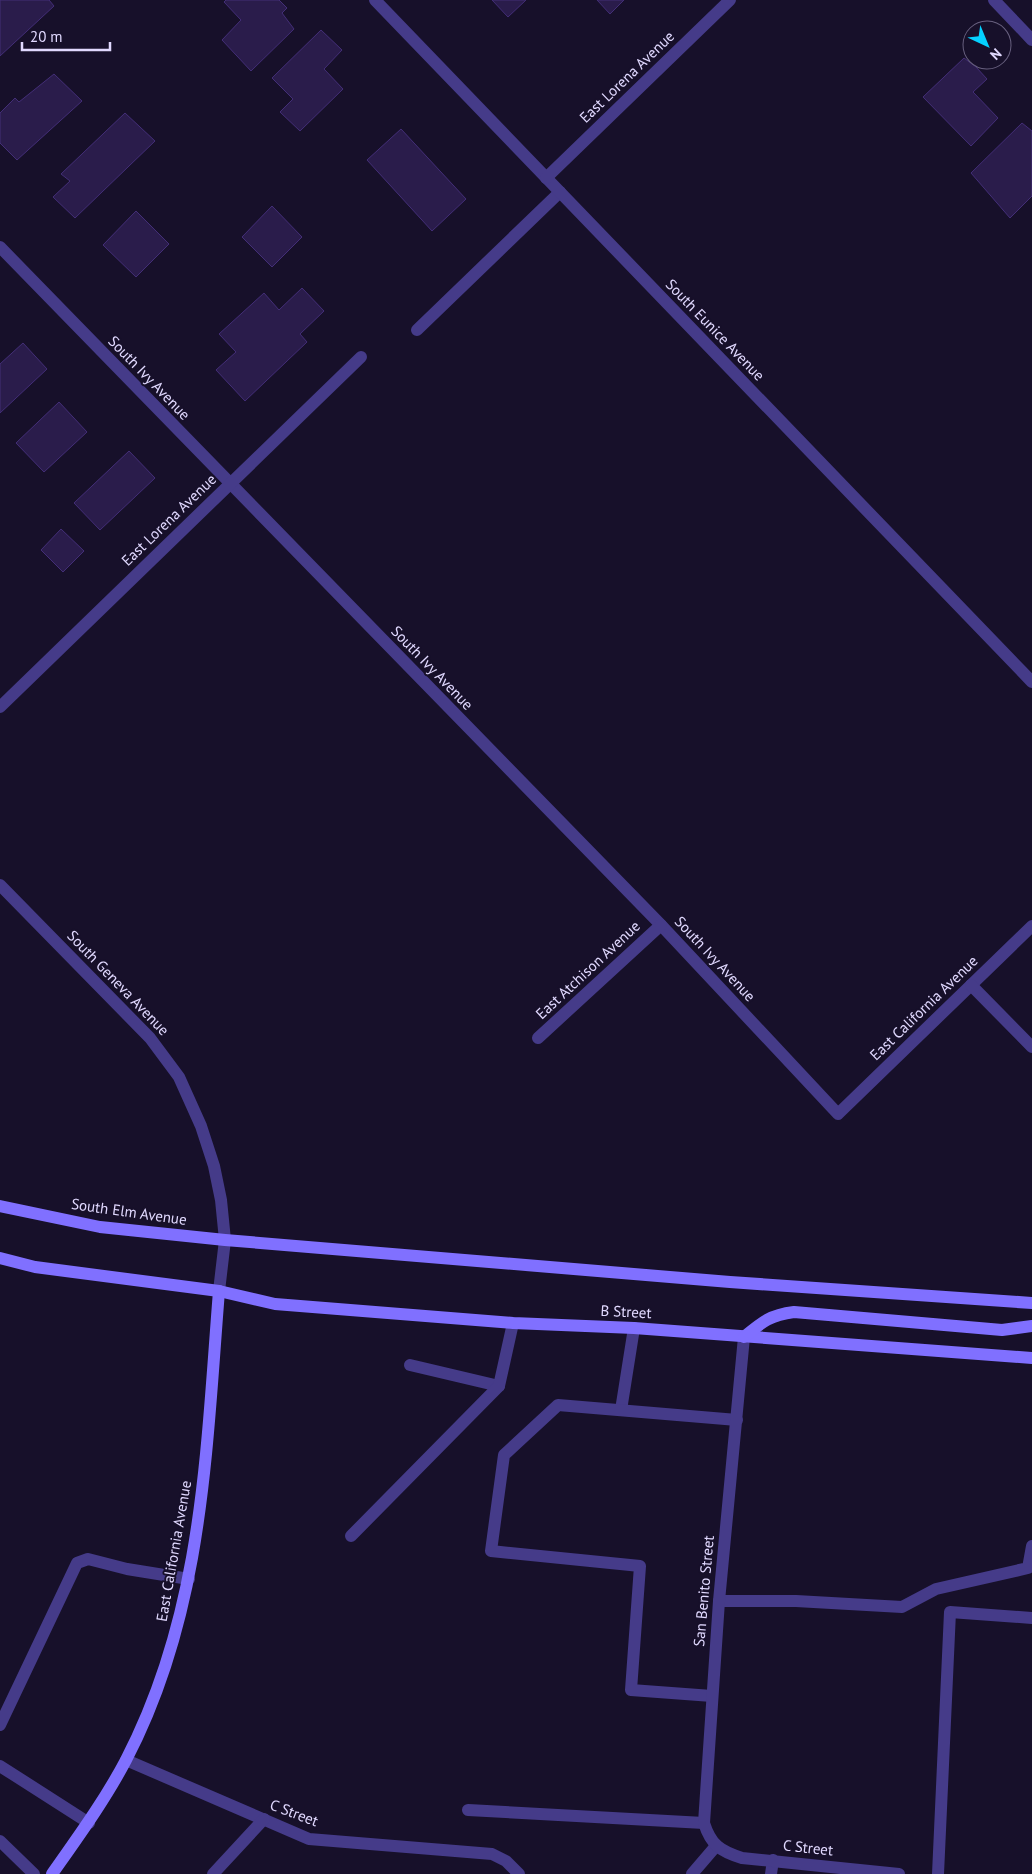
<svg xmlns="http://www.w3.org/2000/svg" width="1032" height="1874" viewBox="0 0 1032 1874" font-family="'PT Sans',sans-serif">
<rect width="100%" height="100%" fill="#17102a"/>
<g fill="#2a1c4b" stroke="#432e77">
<polygon points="0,0 49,0 54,6 0,56"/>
<polygon points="226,0 279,0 287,8 282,13 294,29 251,71 222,40 241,20 224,2"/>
<polygon points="492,0 526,0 508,17"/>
<polygon points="597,0 624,0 610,14"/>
<polygon points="321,30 342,50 324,69 343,89 300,131 280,112 293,99 272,78"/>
<polygon points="964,58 976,67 987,79 973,92 998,118 971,146 923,97"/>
<polygon points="54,74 82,101 17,160 0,143 0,113 15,98 19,102"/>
<polygon points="125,113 155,141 75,218 53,197 70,181 61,174"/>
<polygon points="1022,123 1032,131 1032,196 1010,218 971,173"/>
<polygon points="401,129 466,199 432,231 367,160"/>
<polygon points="272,206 302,237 272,267 242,237"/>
<polygon points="136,211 169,244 136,277 103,245"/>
<polygon points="302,288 324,311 300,334 307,342 245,401 216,370 236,352 219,334 264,293 279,310"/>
<polygon points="23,343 47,369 0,413 0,364"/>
<polygon points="59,402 87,432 44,472 16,443"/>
<polygon points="129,451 155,478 100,530 74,503"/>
<polygon points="61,529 84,551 63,572 41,550"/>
</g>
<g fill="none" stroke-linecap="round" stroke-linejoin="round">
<g stroke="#453b89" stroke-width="12">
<polyline points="417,330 560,192"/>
<polyline points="410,1365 499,1386"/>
<polyline points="621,1410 634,1328"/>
<polyline points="351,1536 499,1386 513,1323"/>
<polyline points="719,1601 796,1601 902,1607 936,1589 1028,1568 1032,1546"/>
<polyline points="712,1696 631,1690 640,1566 491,1551 504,1455 558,1405 737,1420"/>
<polyline points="0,1725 77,1563 88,1559 127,1569 189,1579"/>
<polyline points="126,1760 309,1839 492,1854 506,1861 519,1874"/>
<polyline points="0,1766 89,1823"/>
<polyline points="468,1810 704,1823"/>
<polyline points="0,1841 34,1874"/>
<polyline points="213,1874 264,1819"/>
<polyline points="692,1874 716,1846"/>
<polyline points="771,1874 773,1860"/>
<polyline points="938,1874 950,1612 1032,1618"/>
</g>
<g stroke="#453b89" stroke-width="12">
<polyline points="375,0 1032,682"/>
<polyline points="994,0 1032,40"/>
<polyline points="546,178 730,0"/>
<polyline points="0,247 661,925 838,1114 1032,926"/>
<polyline points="0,707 361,357"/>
<polyline points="0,885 150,1038 179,1077 201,1126 214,1166 221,1200 225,1240 219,1291"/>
<polyline points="971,985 1032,1047"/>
<polyline points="538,1038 661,925"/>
<path d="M744,1337L719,1601L704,1823C711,1845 720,1851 742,1858L899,1874"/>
</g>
<g stroke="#8070ff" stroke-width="12">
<polyline points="0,1206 100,1227 225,1240 730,1282 1032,1303"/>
<polyline points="0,1258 35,1267 219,1291 275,1304 513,1323 634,1328 1032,1358"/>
<path d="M744,1337C762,1322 770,1315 794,1312L1002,1330L1032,1326"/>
<path d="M52,1874C78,1837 105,1800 126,1760C203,1612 206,1453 219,1291"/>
</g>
</g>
<g text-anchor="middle" stroke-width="4" stroke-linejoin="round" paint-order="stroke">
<g font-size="15" fill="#e1d9ff" stroke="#17102a">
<text transform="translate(627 77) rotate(-44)" y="5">East Lorena Avenue</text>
<text transform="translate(715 330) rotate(46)" y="5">South Eunice Avenue</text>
<text transform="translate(149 378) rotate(46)" y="5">South Ivy Avenue</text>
<text transform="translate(169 520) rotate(-44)" y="5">East Lorena Avenue</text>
<text transform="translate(432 668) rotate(46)" y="5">South Ivy Avenue</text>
<text transform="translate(715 959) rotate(47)" y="5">South Ivy Avenue</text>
<text transform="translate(588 970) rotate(-43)" y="5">East Atchison Avenue</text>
<text transform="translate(118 983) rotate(46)" y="5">South Geneva Avenue</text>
<text transform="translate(924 1008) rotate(-44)" y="5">East California Avenue</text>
<text transform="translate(129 1212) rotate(8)" y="5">South Elm Avenue</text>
<text transform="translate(626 1312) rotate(3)" y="5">B Street</text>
<text transform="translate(174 1551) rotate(-80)" y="5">East California Avenue</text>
<text transform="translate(704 1591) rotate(-85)" y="5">San Benito Street</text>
<text transform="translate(294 1813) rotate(21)" y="5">C Street</text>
<text transform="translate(808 1848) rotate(6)" y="5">C Street</text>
</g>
</g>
<g transform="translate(987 45) rotate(136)"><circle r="24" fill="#17102a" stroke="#68607f"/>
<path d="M0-4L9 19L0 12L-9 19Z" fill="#05d1ff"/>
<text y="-8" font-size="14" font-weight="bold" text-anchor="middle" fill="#e1d9ff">N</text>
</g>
<path d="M22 42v8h88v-8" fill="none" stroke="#e1d9ff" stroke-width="2.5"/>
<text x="30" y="42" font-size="15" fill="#e1d9ff" stroke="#17102a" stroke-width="4" paint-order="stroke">20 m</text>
</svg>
